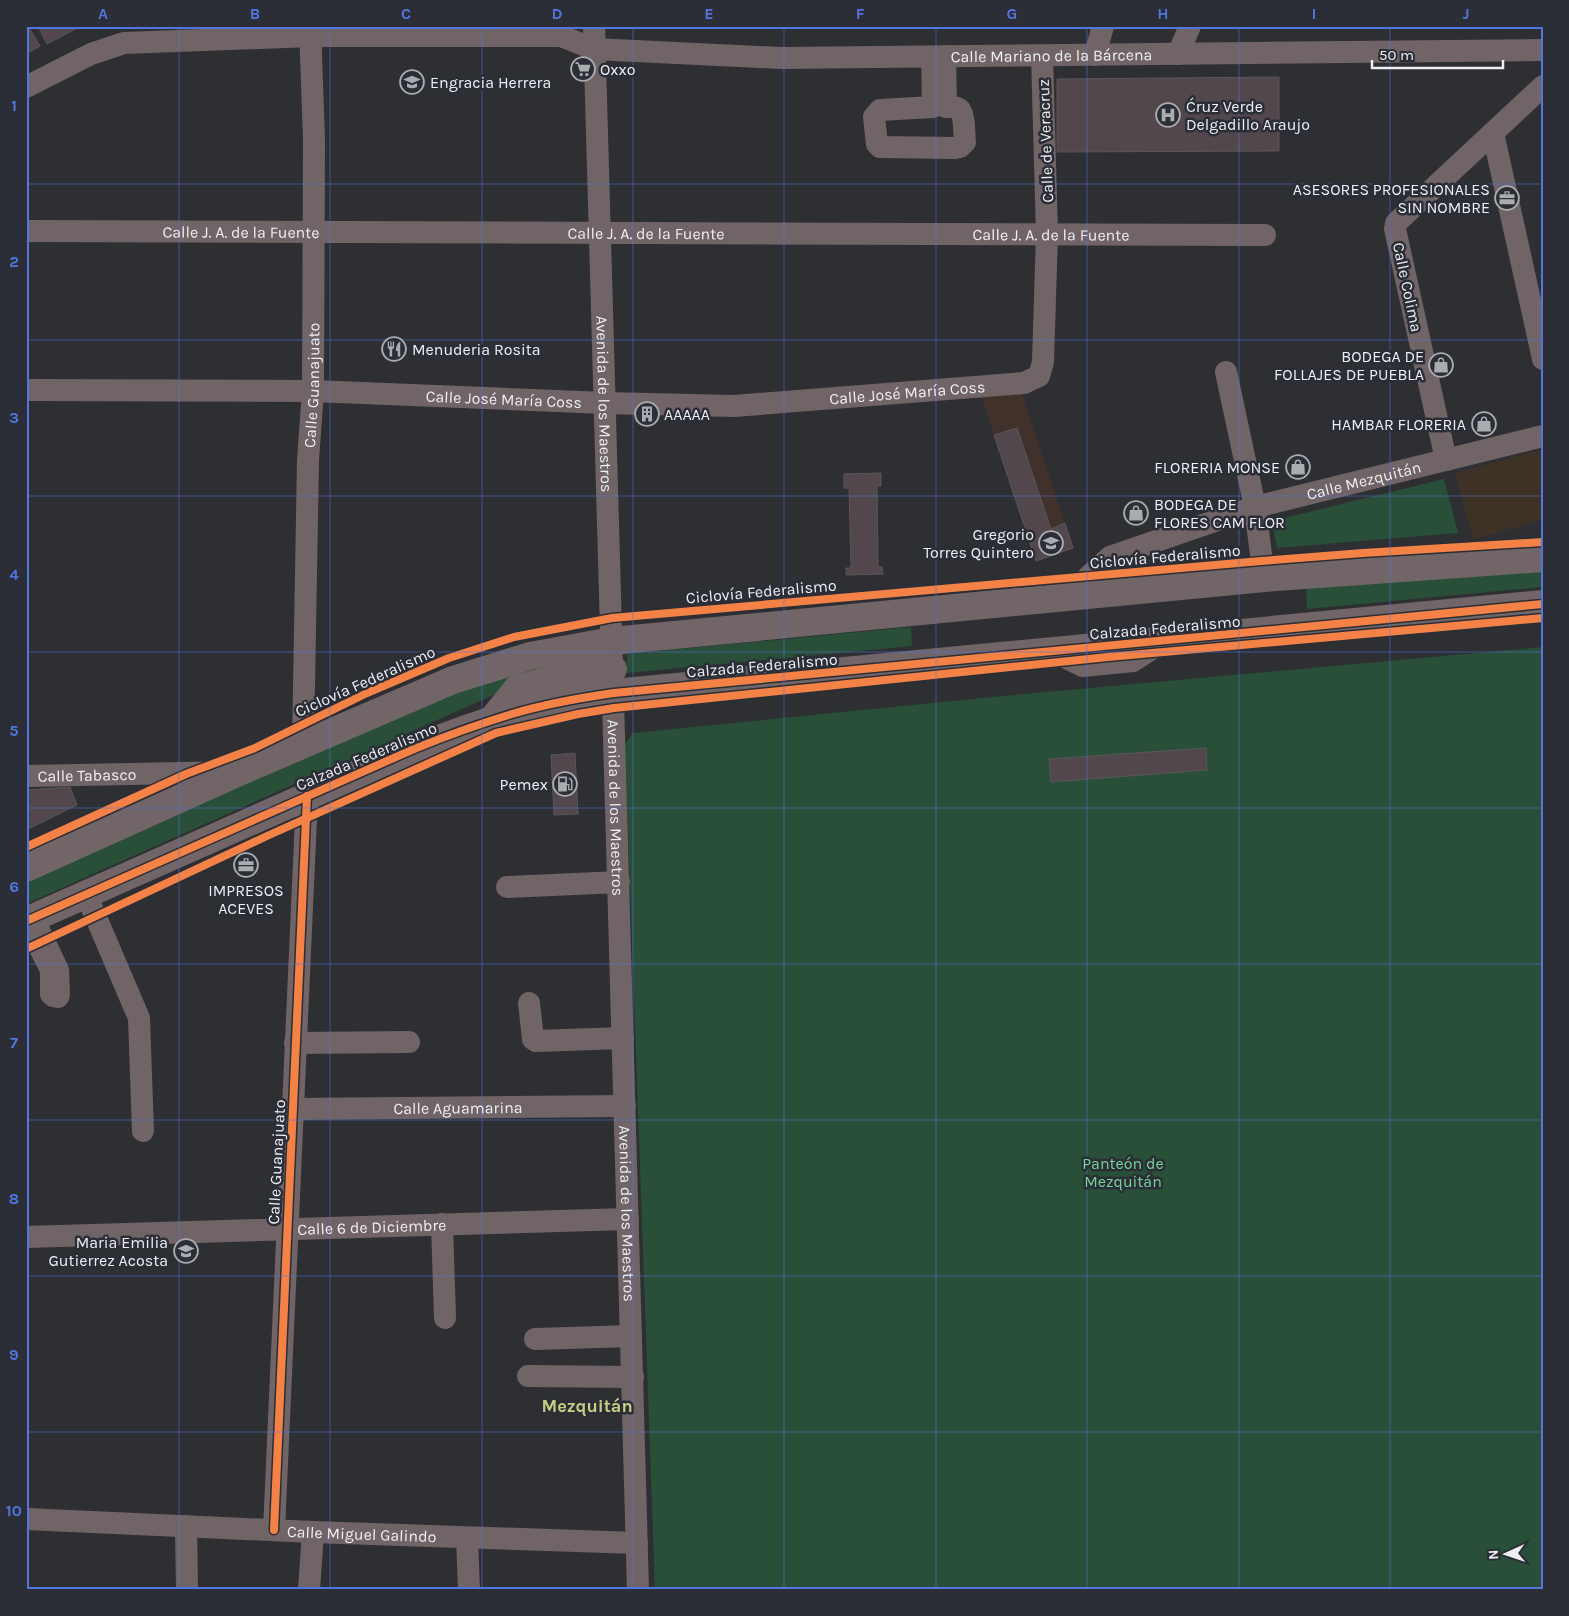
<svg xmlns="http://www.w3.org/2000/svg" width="1569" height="1616" viewBox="0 0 1569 1616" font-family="Karla,sans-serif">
<rect width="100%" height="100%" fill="#2e2f33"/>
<polygon fill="#3e3227" points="1543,449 1543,520 1473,539 1455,473"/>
<polygon fill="#40312a" points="1021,390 1073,548 1036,561 980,392"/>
<g fill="#294f38">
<polygon points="1444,479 1458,533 1277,548 1272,521"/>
<polygon points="1543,564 1543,587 1307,609 1306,587"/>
<polygon points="911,627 912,646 627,673 627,654"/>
<polygon points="1543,647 1543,1590 655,1590 625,744 633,733 1003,696"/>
<polygon points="578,660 518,684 26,904 26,880 448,693 513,673"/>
</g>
<g fill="#53474e" stroke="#585759">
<polygon points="26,26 28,26 40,46 26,54"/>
<polygon points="38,26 81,26 47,44"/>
<polygon points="1279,77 1279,151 1057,152 1057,79"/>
<polygon points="635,408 659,408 658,420 636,422"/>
<polygon points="1017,428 1051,529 1065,523 1073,548 1036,561 994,435"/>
<polygon points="881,473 881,486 877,486 878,567 882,567 883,574 846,575 846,568 851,568 849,488 844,488 844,474"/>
<polygon points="1206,748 1207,770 1051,782 1049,759"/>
<polygon points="575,753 578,814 554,815 551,755"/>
<polygon points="70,787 77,805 26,830 26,790"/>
</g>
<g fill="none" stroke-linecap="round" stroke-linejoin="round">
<g stroke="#716466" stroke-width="22">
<path id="s1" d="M594,26L638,1590"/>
<polyline points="1178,54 1190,26"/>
<polyline points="1095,55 1103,26"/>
<path d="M932,57L933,107L880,110L874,117L877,144L880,147L955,148L960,147L965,142C964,135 965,113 959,109C956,106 950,107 946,107L945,56"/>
<path id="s2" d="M26,87L91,54L124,43L311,36H561L594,49L781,58L1543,50"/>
<polyline points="1493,133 1543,359"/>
<path id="s3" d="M26,231L1265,235"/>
<polyline points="1226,372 1255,507 1264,578"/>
<path id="s4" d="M26,390L313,391L605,403L734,406L1024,383L1039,376L1043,362L1047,234L1042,56"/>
<polyline points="1446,460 1395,229 1396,223 1543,86"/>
<path id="s5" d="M1072,596L1088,577L1110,557L1255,507L1543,436"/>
<polyline points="1052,651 1083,666 1133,661 1164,641"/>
<path id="s6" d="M303,744L308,460L313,391L314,140L310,26"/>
<path id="s7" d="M26,776L233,772"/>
<polyline points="507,887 619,882"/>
<polyline points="86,894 139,1018 143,1131"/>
<polyline points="26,921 51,970 51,994 53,996 58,997 59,995 58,970 33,918"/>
<polyline points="529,1003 533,1039 536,1041 623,1038"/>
<polyline points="295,1043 409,1042"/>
<path id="s8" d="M292,1109L625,1106"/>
<polyline points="442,1224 445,1318"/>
<path id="s9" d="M26,1237L628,1219"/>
<polyline points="535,1339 631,1336"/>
<polyline points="528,1376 633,1377"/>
<path id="s10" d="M26,1519L313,1532L637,1543"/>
<polyline points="186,1526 187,1590"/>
<polyline points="274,1530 307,796"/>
<polyline points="467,1538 469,1590"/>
<polyline points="309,1590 313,1532"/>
</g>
<g stroke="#716568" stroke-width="28">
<polyline points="492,720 517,689 562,677 613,669"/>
<polyline points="26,868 239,772 453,680 530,656 612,641 1264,578 1543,558"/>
<path d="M26,921L414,749C446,736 479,724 512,714C545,704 579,698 614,693L1543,604"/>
</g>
<g stroke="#2b2e36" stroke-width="11">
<g id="cycleway">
<polyline points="26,847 186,774 255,748 367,693 449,658 514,637 612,618 1261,561 1363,553 1543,542"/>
<path d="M26,921L414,749C446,736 479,724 512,714C545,704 579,698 614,693L1543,604"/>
<polyline points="26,949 267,836 496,733 578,714 614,708 1108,657 1543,618"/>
<polyline points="274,1530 307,796"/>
</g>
</g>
<use href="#cycleway" stroke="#f48246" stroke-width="8"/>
</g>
<path fill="none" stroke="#5176df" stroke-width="1" stroke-opacity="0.55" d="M179,26V1590M330,26V1590M482,26V1590M633,26V1590M784,26V1590M936,26V1590M1087,26V1590M1239,26V1590M1390,26V1590M26,184H1543M26,340H1543M26,496H1543M26,652H1543M26,808H1543M26,964H1543M26,1120H1543M26,1276H1543M26,1432H1543"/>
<defs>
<g id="supermarket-ring" transform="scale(1.25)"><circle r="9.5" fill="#2b2e36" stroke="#aaacb0" stroke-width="1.5"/><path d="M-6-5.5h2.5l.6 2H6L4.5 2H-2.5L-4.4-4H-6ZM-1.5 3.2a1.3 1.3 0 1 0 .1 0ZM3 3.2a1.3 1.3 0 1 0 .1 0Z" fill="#aaacb0"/></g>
<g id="school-ring" transform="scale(1.25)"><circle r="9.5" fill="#2b2e36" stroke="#aaacb0" stroke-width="1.5"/><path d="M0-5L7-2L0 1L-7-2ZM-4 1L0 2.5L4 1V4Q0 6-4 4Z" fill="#aaacb0"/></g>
<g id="hospital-ring" transform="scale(1.25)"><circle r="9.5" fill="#2b2e36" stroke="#aaacb0" stroke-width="1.5"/><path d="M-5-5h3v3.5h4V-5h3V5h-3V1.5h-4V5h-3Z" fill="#aaacb0"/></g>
<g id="office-ring" transform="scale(1.25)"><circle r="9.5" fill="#2b2e36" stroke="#aaacb0" stroke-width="1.5"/><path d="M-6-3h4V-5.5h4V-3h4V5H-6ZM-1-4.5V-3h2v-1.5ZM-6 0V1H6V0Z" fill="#aaacb0"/></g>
<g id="restaurant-ring" transform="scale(1.25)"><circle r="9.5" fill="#2b2e36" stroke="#aaacb0" stroke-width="1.5"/><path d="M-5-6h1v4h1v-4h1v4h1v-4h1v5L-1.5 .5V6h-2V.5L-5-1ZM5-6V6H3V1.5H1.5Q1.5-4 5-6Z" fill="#aaacb0"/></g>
<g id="shop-ring" transform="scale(1.25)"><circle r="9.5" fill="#2b2e36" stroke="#aaacb0" stroke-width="1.5"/><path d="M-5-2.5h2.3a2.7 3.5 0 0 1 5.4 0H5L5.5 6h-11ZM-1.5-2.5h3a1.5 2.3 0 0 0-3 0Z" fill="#aaacb0"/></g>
<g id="building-ring" transform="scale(1.25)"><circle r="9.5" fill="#2b2e36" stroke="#aaacb0" stroke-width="1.5"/><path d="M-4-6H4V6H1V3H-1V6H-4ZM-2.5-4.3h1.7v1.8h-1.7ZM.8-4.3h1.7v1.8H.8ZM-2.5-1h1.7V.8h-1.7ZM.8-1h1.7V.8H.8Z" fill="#aaacb0"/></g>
<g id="fuel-ring" transform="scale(1.25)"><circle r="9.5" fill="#2b2e36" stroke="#aaacb0" stroke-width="1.5"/><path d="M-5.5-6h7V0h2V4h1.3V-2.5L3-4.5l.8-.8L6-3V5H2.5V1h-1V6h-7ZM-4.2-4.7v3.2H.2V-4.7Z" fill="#aaacb0"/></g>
</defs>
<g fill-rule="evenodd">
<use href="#supermarket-ring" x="583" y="69"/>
<use href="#school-ring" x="412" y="82"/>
<use href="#hospital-ring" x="1168" y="115"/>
<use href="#office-ring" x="1507" y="198"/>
<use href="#restaurant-ring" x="394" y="349"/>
<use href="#shop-ring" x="1441" y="365"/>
<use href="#building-ring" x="647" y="414"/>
<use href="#shop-ring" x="1484" y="424"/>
<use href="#shop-ring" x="1298" y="467"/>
<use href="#shop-ring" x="1136" y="513"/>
<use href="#school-ring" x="1051" y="543"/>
<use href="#fuel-ring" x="565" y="784"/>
<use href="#office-ring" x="246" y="865"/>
<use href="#school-ring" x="186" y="1251"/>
</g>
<g text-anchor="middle" stroke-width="5" stroke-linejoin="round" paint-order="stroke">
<g font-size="16" fill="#edeff4" stroke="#2b2e36">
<text dy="6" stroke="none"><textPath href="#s2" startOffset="1038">Calle Mariano de la Bárcena</textPath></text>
<text transform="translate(1045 141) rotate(-92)" y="6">Calle de Veracruz</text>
<text dy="6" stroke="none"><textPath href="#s3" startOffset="215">Calle J. A. de la Fuente</textPath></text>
<text dy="6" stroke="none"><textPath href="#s3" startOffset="620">Calle J. A. de la Fuente</textPath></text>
<text dy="6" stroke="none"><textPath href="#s3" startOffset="1025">Calle J. A. de la Fuente</textPath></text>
<text transform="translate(1408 287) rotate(78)" y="6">Calle Colima</text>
<text dy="6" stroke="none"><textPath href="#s6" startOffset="359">Calle Guanajuato</textPath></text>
<text dy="6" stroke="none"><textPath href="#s4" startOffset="882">Calle José María Coss</textPath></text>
<text dy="6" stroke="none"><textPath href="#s4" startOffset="478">Calle José María Coss</textPath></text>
<text dy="6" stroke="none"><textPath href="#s1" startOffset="378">Avenida de los Maestros</textPath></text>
<text dy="6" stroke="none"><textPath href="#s5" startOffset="320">Calle Mezquitán</textPath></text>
<text transform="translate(1165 556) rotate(-5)" y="6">Ciclovía Federalismo</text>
<text transform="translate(761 591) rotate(-5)" y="6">Ciclovía Federalismo</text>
<text transform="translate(1165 627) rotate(-5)" y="6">Calzada Federalismo</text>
<text transform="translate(762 665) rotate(-5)" y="6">Calzada Federalismo</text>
<text transform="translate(365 681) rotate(-24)" y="6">Ciclovía Federalismo</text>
<text transform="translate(366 756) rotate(-23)" y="6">Calzada Federalismo</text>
<text dy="6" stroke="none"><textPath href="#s7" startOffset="61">Calle Tabasco</textPath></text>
<text dy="6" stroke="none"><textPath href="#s1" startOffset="782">Avenida de los Maestros</textPath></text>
<text dy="6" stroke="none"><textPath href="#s8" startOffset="166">Calle Aguamarina</textPath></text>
<text transform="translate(276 1162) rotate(-87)" y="6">Calle Guanajuato</text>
<text dy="6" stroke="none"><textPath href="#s1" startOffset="1188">Avenida de los Maestros</textPath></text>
<text dy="6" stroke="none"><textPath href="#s9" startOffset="346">Calle 6 de Diciembre</textPath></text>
<text dy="6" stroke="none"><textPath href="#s10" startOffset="336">Calle Miguel Galindo</textPath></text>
</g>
<g font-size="16" fill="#edeff4" stroke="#2b2e36" text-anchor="end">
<text x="600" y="75" text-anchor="start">Oxxo</text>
<text x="430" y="88" text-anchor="start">Engracia Herrera</text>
<text x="1186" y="112" text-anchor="start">Ćruz Verde<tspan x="1186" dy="18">Delgadillo Araujo</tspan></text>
<text x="1490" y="195">ASESORES PROFESIONALES<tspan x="1490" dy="18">SIN NOMBRE</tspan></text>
<text x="412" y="355" text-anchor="start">Menuderia Rosita</text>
<text x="1424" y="362">BODEGA DE<tspan x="1424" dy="18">FOLLAJES DE PUEBLA</tspan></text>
<text x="664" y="420" text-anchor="start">AAAAA</text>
<text x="1466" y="430">HAMBAR FLORERIA</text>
<text x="1280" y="473">FLORERIA MONSE</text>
<text x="1154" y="510" text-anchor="start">BODEGA DE<tspan x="1154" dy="18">FLORES CAM FLOR</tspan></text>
<text x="1034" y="540">Gregorio<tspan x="1034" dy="18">Torres Quintero</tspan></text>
<text x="548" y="790">Pemex</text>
<text x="246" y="896" text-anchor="middle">IMPRESOS<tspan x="246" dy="18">ACEVES</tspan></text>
<text x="168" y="1248">Maria Emilia<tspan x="168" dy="18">Gutierrez Acosta</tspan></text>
</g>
<g font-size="16" fill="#75d699" stroke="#2b2e36">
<text x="1123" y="1169">Panteón de<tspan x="1123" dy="18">Mezquitán</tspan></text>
</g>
<g font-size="18" font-weight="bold" fill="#cad082" stroke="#2b2e36">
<text x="587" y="1412">Mezquitán</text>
</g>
</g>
<rect width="1569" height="1616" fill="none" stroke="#2b2e36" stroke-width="55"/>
<g transform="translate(1506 1554) rotate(267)" stroke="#2b2e36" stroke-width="4" paint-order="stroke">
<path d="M0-4L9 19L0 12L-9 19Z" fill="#edeff4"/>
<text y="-8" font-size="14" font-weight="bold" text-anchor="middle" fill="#edeff4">N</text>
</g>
<path d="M1372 60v8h131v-8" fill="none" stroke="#edeff4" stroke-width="2.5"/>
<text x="1379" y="60" font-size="15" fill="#edeff4" stroke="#2b2e36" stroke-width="4" paint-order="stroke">50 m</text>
<rect x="28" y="28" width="1514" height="1560" fill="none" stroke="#5176df" stroke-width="2"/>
<g font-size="16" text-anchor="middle" font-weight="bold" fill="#5176df">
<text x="103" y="19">A</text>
<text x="255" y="19">B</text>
<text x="406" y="19">C</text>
<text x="557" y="19">D</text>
<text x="709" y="19">E</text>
<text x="860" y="19">F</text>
<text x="1012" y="19">G</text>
<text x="1163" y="19">H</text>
<text x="1314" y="19">I</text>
<text x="1466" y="19">J</text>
<text x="14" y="111">1</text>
<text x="14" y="267">2</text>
<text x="14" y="423">3</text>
<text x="14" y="580">4</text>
<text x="14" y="736">5</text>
<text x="14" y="892">6</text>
<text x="14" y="1048">7</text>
<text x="14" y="1204">8</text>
<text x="14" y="1360">9</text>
<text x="14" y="1516">10</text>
</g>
</svg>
